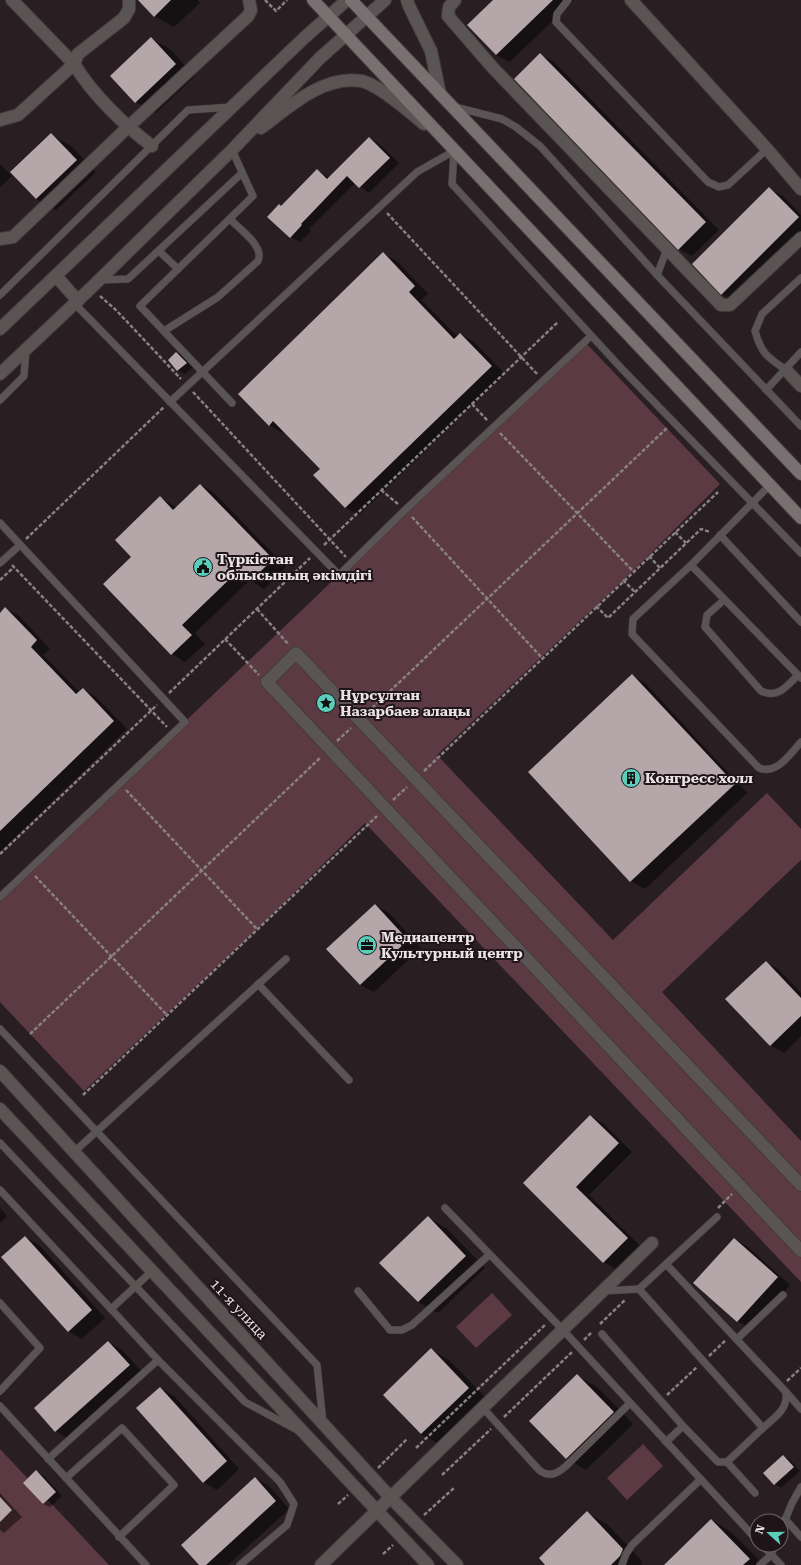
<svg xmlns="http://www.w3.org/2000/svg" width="801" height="1565" viewBox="0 0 801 1565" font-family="'Roboto Serif',serif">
<rect width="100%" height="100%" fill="#291e21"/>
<g fill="#5c3a44">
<polygon points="584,341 720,484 633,571 437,755 613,940 767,793 801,829 801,860 662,992 801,1141 801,1282 365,823 257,929 84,1091 0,1002 0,898"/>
<polygon points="492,1293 512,1315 476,1348 456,1327"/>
<polygon points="643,1444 663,1466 627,1500 607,1478"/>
<polygon points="0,1449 109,1565 0,1565"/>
</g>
<g fill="#0007">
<polygon points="139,0 197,0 200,3 174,27 154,16"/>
<polygon points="494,0 574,0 510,62 496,55 468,25"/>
<polygon points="151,38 171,50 195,76 156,113 136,102 111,76"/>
<polygon points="540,55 554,62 719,230 692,256 679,249"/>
<polygon points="51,135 71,146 96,172 56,210 36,199"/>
<polygon points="369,138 378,143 399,163 369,193 355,183 309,229 311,231 300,242 291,237 282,207 317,170 329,178"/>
<polygon points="0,164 12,176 0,187"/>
<polygon points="769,189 783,196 801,215 801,236 735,301 722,294"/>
<polygon points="383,254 397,261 428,294 421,300 458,337 461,334 474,342 505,374 359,515 346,508 314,475 321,469 284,431 283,433 269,425"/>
<polygon points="177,353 183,357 193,367 185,374 178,370"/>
<polygon points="201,485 214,493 286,567 264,589 250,580 195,633 205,644 185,662 172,654 104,584 132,557 160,497 177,508"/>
<polygon points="6,609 19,616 50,649 43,655 79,692 83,689 96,697 127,729 0,852 0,614"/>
<polygon points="632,676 645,683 747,793 645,889 631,881 529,772"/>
<polygon points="375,905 389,913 421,948 374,992 360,985"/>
<polygon points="766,962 779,970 801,993 801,1036 784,1053 770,1045"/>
<polygon points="591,1116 604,1124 632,1152 589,1195 640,1246 617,1270 604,1262 524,1183"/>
<polygon points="0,1208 7,1216 0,1223"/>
<polygon points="428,1217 447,1229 485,1268 438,1313 418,1302"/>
<polygon points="25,1237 39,1245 105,1318 82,1339 68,1331"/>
<polygon points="734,1239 748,1247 790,1285 751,1329 737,1321"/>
<polygon points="108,1342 122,1350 143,1373 69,1439 56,1431"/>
<polygon points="431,1349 450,1361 488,1400 441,1445 421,1434 384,1395"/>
<polygon points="577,1376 597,1387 633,1424 586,1470 566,1458"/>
<polygon points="160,1388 174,1396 239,1469 217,1490 203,1482"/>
<polygon points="783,1456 790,1460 800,1471 781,1488 775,1484 765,1473"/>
<polygon points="36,1472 43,1475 62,1496 50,1507 43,1504"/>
<polygon points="255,1478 269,1486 289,1509 228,1565 200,1565"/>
<polygon points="0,1493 22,1517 4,1533 0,1530"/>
<polygon points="587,1513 607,1524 642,1561 641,1565 547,1565"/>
<polygon points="712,1520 731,1532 764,1565 665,1565"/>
</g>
<g fill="#b4a6a9">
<polygon points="138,0 171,0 154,17"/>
<polygon points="493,0 553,0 496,55 467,25"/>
<polygon points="151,37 176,64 135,103 110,76"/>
<polygon points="540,53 706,222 678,250 514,79"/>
<polygon points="51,133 77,160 36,199 10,172"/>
<polygon points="369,137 390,158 359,188 347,176 301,224 302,225 290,238 267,217 279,204 281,206 317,169 327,179"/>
<polygon points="769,187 799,217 721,295 692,264"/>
<polygon points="383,252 415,286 409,292 454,339 460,333 492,366 345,508 313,475 320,469 273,421 269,426 238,394"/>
<polygon points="176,352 187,363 177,371 168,360"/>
<polygon points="200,484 273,559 250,582 239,570 182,625 192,635 171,655 103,584 131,557 115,540 160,496 173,510"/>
<polygon points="5,607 37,640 31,647 76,694 83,688 114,721 0,831 0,613"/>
<polygon points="632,674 735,784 630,882 528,772"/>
<polygon points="375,904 408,940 360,985 326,949"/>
<polygon points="766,961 801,998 801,1016 770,1046 725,999"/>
<polygon points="590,1115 619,1143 576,1187 628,1238 603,1263 523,1183"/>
<polygon points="428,1216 466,1256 418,1302 379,1263"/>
<polygon points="25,1236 92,1310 68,1332 1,1257"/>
<polygon points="734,1238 778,1277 737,1322 693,1283"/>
<polygon points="108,1341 130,1365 55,1432 34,1408"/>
<polygon points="431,1348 469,1388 421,1434 383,1395"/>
<polygon points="577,1374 614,1412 566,1459 529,1421"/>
<polygon points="160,1387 227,1461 203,1483 136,1408"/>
<polygon points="783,1455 794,1467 774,1485 763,1473"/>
<polygon points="36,1470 56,1492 43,1504 23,1483"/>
<polygon points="255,1477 276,1501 206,1565 199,1565 181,1545"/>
<polygon points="0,1497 12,1510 0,1522"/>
<polygon points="587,1511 623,1549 620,1556 611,1565 545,1565 539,1558"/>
<polygon points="711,1519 750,1559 743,1565 664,1565"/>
</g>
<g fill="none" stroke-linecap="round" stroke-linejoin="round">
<g stroke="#443a3c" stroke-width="8">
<g id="lane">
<polyline points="568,0 557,14 556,22 708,182 719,187 728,185 767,149"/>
<polyline points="455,107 502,119 516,127 540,146 657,275 801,426"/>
<polyline points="232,150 253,196 140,306 232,403"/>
<polyline points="159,251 178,269"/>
<polyline points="657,275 667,249"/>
<polyline points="99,280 128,279 242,173"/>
<polyline points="0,295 188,110 232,107"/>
<polyline points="75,304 339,575 405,510 591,336"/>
<path d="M164,331L218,297L258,261C265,246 239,229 230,219"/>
<path d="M786,370C767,357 761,353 755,331L762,314L801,278"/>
<polyline points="766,390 801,352"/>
<polyline points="0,400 24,376 26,350"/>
<polyline points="170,402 417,172 454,151 452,184 622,369 801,553"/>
<path d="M770,485L691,565L633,619L632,634L759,768C777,775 790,754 801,742"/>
<polyline points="0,523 185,722 0,897"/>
<polyline points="720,535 801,622"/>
<polyline points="0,563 20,545"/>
<polyline points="691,565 801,678"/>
<path d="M724,600L707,615L705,627L761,691C778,699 787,686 798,675"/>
<polyline points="258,984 349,1080"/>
<polyline points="0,1029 317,1365 323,1423"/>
<polyline points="0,1143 245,1402 297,1430"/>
<polyline points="74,1152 286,959"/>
<polyline points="0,1190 111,1309 152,1271"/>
<polyline points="445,1208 563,1330 757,1540"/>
<polyline points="666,1264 717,1217"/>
<path d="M639,1289L666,1264L786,1392C788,1410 775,1417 763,1428"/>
<polyline points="358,1291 390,1330 402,1330 412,1325 489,1255"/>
<polyline points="603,1291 639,1289 763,1428 727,1462 718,1462 683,1426"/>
<polyline points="0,1303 40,1348 0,1391"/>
<polyline points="602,1334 683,1426 666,1442"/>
<polyline points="737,1339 783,1295"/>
<polyline points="158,1360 280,1482 294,1504 287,1525 240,1565"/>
<polyline points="786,1392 801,1409"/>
<polyline points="0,1406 146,1565"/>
<path d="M483,1408L539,1470C549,1478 557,1474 566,1466L630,1403"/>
<polyline points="48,1459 158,1360 111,1309"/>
<polyline points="727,1462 755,1493"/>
<polyline points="66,1478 122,1428 174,1485 119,1537"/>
<polyline points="785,1519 801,1537"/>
<polyline points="781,1530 792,1503 801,1487"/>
<polyline points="762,1545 781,1565"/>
<polyline points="622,1565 626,1554 632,1545 701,1479"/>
<polyline points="760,1565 771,1555 775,1545"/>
</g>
</g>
<g stroke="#443a3c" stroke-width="14">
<g id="street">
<path d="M129,0V9L124,18L78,54L74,64C93,95 124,125 152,146"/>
<polyline points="407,0 409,6 431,51 440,94"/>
<polyline points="455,0 449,7 448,16 493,68 721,305 730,305 801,238"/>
<polyline points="631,0 767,149 801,189"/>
<polyline points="0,120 18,115 74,64 12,0"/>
<path d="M261,128C289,107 323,75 361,81C378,84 410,112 424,124"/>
<polyline points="0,239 13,237 127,128 248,16 251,10 249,0"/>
<polyline points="56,276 78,301"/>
<polyline points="0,329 304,38 347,0"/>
<polyline points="786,370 801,386"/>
<polyline points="0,374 91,288 232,150 320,58 385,0"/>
<polyline points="0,1071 391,1498 457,1565"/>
<polyline points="0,1109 428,1565"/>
<polyline points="801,1185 296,653 267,682 801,1251"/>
<polyline points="321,1565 652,1243"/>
</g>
</g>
<g stroke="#443a3c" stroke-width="14">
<g id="secondary">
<polyline points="313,0 801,518"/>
<polyline points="351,0 801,474"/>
</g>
</g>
<g stroke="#898082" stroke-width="2.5" stroke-dasharray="4 2" stroke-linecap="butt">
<polyline points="265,0 276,11 287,0"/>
<polyline points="387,213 538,375"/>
<polyline points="100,296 116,310 181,379"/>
<polyline points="193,392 346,557"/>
<polyline points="472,404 488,421"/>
<polyline points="500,433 633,571"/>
<polyline points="381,490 398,504"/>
<polyline points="412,517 542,658"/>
<polyline points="675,532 686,543"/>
<polyline points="26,539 164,407"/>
<polyline points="324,545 558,322"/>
<polyline points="649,556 660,568"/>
<polyline points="12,565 167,727"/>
<polyline points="0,580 14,567"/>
<polyline points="623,580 635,592"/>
<polyline points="596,606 608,618 701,529 710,532"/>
<polyline points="257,609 289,645"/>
<polyline points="225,639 259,675"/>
<polyline points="169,693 310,558"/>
<polyline points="368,712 667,428"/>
<polyline points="337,741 351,728"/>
<polyline points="424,771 718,492"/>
<polyline points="126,790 257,929"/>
<polyline points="393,800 407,787"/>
<polyline points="0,854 157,705"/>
<polyline points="35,876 167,1015"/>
<polyline points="30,1034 321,757"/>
<polyline points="83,1095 377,816"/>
<polyline points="718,1208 732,1194"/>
<polyline points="600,1324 625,1300"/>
<polyline points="584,1340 592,1332"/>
<polyline points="709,1356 726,1340"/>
<polyline points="787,1381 801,1368"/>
<polyline points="667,1395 697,1367"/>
<polyline points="504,1417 572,1352"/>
<polyline points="416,1448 546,1324"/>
<polyline points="378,1468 407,1439"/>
<polyline points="442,1475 491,1429"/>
<polyline points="338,1504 348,1495"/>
<polyline points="424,1515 454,1488"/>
<polyline points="383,1554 393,1545"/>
</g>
<use href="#lane" stroke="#5a5455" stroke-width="7"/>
<use href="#street" stroke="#5a5455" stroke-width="12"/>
<use href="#secondary" stroke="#797072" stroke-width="12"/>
</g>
<defs>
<g id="civic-disc" transform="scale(1)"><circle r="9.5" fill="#5bcebb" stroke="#1f1518"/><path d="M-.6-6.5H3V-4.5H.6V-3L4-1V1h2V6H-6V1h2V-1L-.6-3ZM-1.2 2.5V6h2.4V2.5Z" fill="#111"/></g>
<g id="sight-disc" transform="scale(1)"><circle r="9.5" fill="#5bcebb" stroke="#1f1518"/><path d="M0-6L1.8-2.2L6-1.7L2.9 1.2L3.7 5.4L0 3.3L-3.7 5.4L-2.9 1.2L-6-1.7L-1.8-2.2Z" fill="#111"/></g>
<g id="building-disc" transform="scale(1)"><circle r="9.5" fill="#5bcebb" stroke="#1f1518"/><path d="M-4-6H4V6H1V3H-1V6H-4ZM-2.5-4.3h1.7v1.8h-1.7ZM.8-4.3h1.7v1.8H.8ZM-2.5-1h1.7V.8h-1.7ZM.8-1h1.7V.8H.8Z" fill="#111"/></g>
<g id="office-disc" transform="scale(1)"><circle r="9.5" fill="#5bcebb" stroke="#1f1518"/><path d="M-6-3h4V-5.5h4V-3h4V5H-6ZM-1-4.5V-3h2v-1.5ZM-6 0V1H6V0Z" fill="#111"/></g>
</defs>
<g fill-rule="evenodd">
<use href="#civic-disc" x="203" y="567"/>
<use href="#sight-disc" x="326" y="703"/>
<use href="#building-disc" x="631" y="778"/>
<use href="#office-disc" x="367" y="945"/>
</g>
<g text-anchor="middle" stroke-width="4" stroke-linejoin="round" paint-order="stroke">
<g font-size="14" font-weight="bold" fill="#eae3e5" stroke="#1f1518" text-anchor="start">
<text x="217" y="564">Түркістан<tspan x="217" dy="16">облысының әкімдігі</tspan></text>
<text x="340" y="700">Нұрсұлтан<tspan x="340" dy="16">Назарбаев алаңы</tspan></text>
<text x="645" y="783">Конгресс холл</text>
<text x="381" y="942">Медиацентр<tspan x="381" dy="16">Культурный центр</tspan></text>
</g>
<g font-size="14" fill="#eae3e5" stroke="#1f1518">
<text transform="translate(239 1309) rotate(47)" y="5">11-я улица</text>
</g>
</g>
<g transform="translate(769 1533) rotate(291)"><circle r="19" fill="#1f1518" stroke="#70676a"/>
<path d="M0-3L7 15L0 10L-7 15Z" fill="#5bcebb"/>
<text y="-6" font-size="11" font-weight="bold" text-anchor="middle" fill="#eae3e5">N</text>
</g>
</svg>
